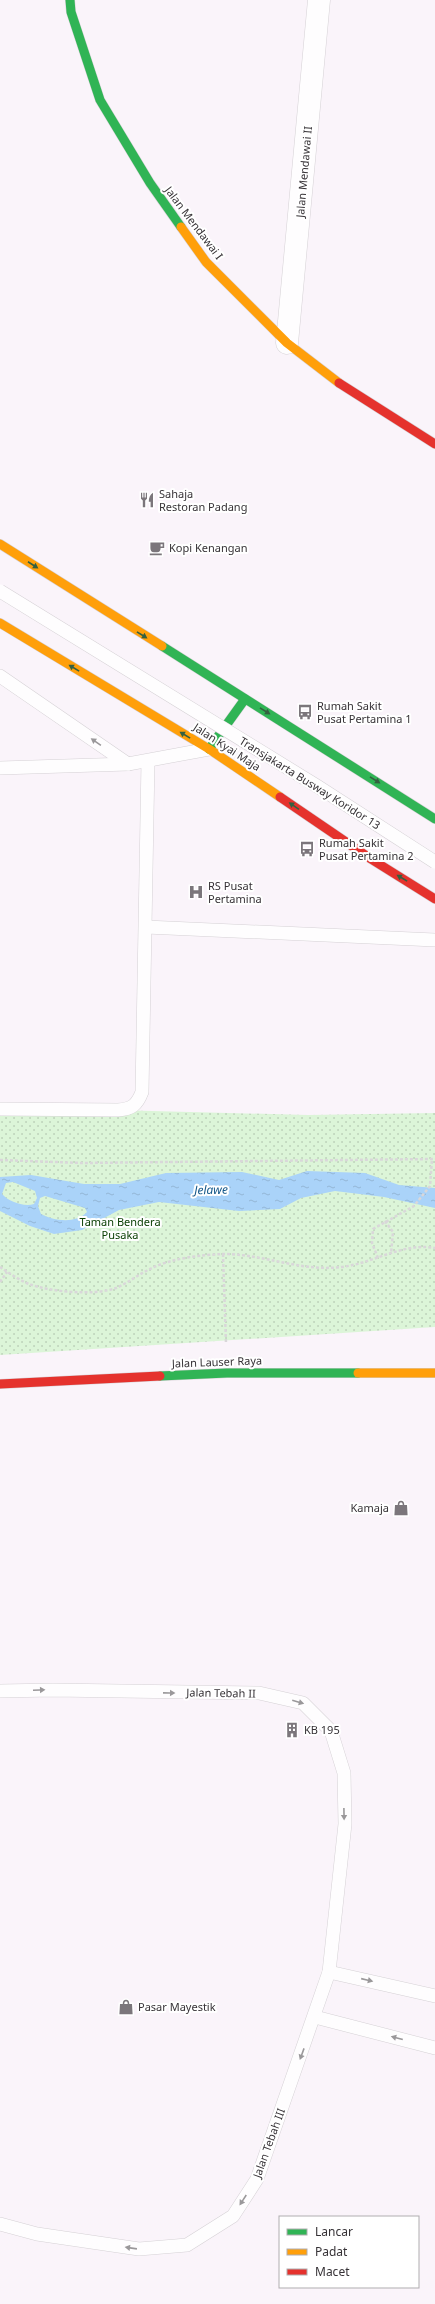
<svg xmlns="http://www.w3.org/2000/svg" width="435" height="2304" viewBox="0 0 435 2304" font-family="'Noto Sans',sans-serif">
<defs>
<pattern id="grass-dots" width="8" height="8" patternUnits="userSpaceOnUse"><rect width="8" height="8" fill="#dcf5d8"/><path d="M2 2h.1M6 6h.1" fill="none" stroke="#bdd2ba" stroke-width="1.8" stroke-linecap="round"/></pattern>
<pattern id="water-ripples" width="26" height="14" patternUnits="userSpaceOnUse"><rect width="26" height="14" fill="#aad3f9"/><path d="M2 4q2-2 4 0t4 0M15 11q2-2 4 0t4 0" fill="none" stroke="#93b6d6"/></pattern>
</defs>
<rect width="100%" height="100%" fill="#faf4fa"/>
<polygon fill="url(#grass-dots)" points="0,1107 308,1115 435,1113 435,1327 0,1355"/>
<path fill="url(#water-ripples)" fill-rule="evenodd" d="M307,1171L365,1173L399,1185L435,1188V1208L384,1197L335,1191L301,1198L280,1209L239,1211L159,1202L119,1210L82,1230L54,1234L30,1226L0,1211V1177L31,1175L84,1184H120L166,1173L242,1172L279,1180ZM13,1182L35,1191L37,1198L34,1204C24,1207 9,1202 2,1194L6,1183ZM45,1196L85,1208L87,1212C76,1224 54,1221 41,1214L38,1206L40,1198Z"/>
<g fill="none" stroke-linecap="round" stroke-linejoin="round">
<g stroke="#d5d1d5" stroke-width="14">
<g id="lane">
<polyline points="0,676 128,764"/>
<polyline points="0,768 128,764 209,749"/>
<polyline points="146,927 435,940"/>
<path d="M0,1109L118,1110C132,1109 137,1105 142,1092L148,761"/>
<polyline points="0,1691 53,1690 259,1693 303,1703 331,1731 344,1773 345,1824 329,1972 257,2179 233,2216 187,2245 139,2249 37,2234 0,2224"/>
<polyline points="329,1972 435,1996"/>
<polyline points="315,2017 435,2048"/>
</g>
</g>
<g stroke="#d5d1d5" stroke-width="23">
<polyline id="street" points="287,343 319,0"/>
</g>
<g stroke="#d5d1d5" stroke-width="10">
<g id="fast">
<polyline points="70,0 71,12 100,100 150,183 181,227"/>
<polyline points="162,646 435,819"/>
<polyline points="209,749 245,699"/>
<polyline points="160,1376 227,1373 358,1373"/>
</g>
</g>
<g stroke="#d5d1d5" stroke-width="10">
<g id="slow">
<polyline points="181,227 206,262 287,343 339,383"/>
<polyline points="0,544 162,646"/>
<polyline points="0,623 209,749 280,797"/>
<polyline points="358,1373 435,1373"/>
</g>
</g>
<g stroke="#d5d1d5" stroke-width="10">
<g id="jam">
<polyline points="339,383 435,444"/>
<polyline points="280,797 371,859 435,899"/>
<polyline points="0,1384 160,1376"/>
</g>
</g>
<g stroke="#d9d7d9" stroke-width="2.5" stroke-dasharray="3 2" stroke-linecap="butt">
<polyline points="0,1160 82,1163 435,1159"/>
<polyline points="385,1221 393,1232 391,1254"/>
<polyline points="223,1254 226,1344"/>
<polyline points="378,1258 372,1243 373,1229 414,1206 430,1186 432,1159"/>
<path d="M0,1267C9,1273 19,1280 29,1284C51,1292 94,1296 116,1288C128,1283 139,1274 150,1269C171,1258 201,1255 224,1254C263,1254 302,1272 341,1267C372,1264 403,1242 435,1248"/>
<polyline points="0,1282 7,1272"/>
</g>
<use href="#lane" stroke="#fefdfe" stroke-width="13"/>
<use href="#street" stroke="#fefdfe" stroke-width="22"/>
<use href="#fast" stroke="#30b455" stroke-width="9"/>
<use href="#slow" stroke="#ff9f0a" stroke-width="9"/>
<use href="#jam" stroke="#e5322d" stroke-width="9"/>
<g stroke="#d5d1d5" stroke-width="14" stroke-linecap="butt">
<polyline id="lane-bridge" points="0,591 317,786 435,862"/>
</g>
<use href="#lane-bridge" stroke="#fefdfe" stroke-width="13"/>
</g>
<defs><path id="oneway-solid" d="M-6-.8H1V-3.2L6.5 0L1 3.2V.8H-6Z"/></defs>
<g fill="#346041">
<use href="#oneway-solid" transform="translate(33 565) rotate(33)"/>
<use href="#oneway-solid" transform="translate(142 635) rotate(32)"/>
<use href="#oneway-solid" transform="translate(74 668) rotate(-149)"/>
<use href="#oneway-solid" transform="translate(265 711) rotate(32)"/>
<use href="#oneway-solid" transform="translate(185 735) rotate(-149)"/>
<use href="#oneway-solid" transform="translate(375 780) rotate(32)"/>
<use href="#oneway-solid" transform="translate(294 806) rotate(-146)"/>
<use href="#oneway-solid" transform="translate(402 878) rotate(-149)"/>
</g>
<g fill="#9a989a">
<use href="#oneway-solid" transform="translate(96 742) rotate(-145)"/>
<use href="#oneway-solid" transform="translate(39 1690) rotate(-2)"/>
<use href="#oneway-solid" transform="translate(169 1693) rotate(1)"/>
<use href="#oneway-solid" transform="translate(298 1702) rotate(16)"/>
<use href="#oneway-solid" transform="translate(344 1814) rotate(89)"/>
<use href="#oneway-solid" transform="translate(367 1980) rotate(13)"/>
<use href="#oneway-solid" transform="translate(397 2038) rotate(-165)"/>
<use href="#oneway-solid" transform="translate(302 2054) rotate(110)"/>
<use href="#oneway-solid" transform="translate(243 2200) rotate(123)"/>
<use href="#oneway-solid" transform="translate(131 2248) rotate(-172)"/>
</g>
<defs>
<g id="restaurant-bare" transform="scale(1.2)"><path d="M-5-6h1v4h1v-4h1v4h1v-4h1v5L-1.5 .5V6h-2V.5L-5-1ZM5-6V6H3V1.5H1.5Q1.5-4 5-6Z" fill="#7b767b" stroke="#fff" stroke-width="2.5" paint-order="stroke"/></g>
<g id="cafe-bare" transform="scale(1.2)"><path d="M-5.5-4.5H6V0H3Q3 3.5 0 3.5H-2.5Q-5.5 3.5-5.5 0ZM3-3.2v2h1.7v-2ZM-6 4.5H4V6H-6Z" fill="#7b767b" stroke="#fff" stroke-width="2.5" paint-order="stroke"/></g>
<g id="bus-bare" transform="scale(1.2)"><path d="M-5-6H5V4H4V6H2V4H-2V6H-4V4H-5ZM-3.5-4V0h7V-4ZM-3.5 1.2v1.5H-2V1.2ZM2 1.2v1.5H3.5V1.2Z" fill="#7b767b" stroke="#fff" stroke-width="2.5" paint-order="stroke"/></g>
<g id="hospital-bare" transform="scale(1.2)"><path d="M-5-5h3v3.5h4V-5h3V5h-3V1.5h-4V5h-3Z" fill="#7b767b" stroke="#fff" stroke-width="2.5" paint-order="stroke"/></g>
<g id="shop-bare" transform="scale(1.2)"><path d="M-5-2.5h2.3a2.7 3.5 0 0 1 5.4 0H5L5.5 6h-11ZM-1.5-2.5h3a1.5 2.3 0 0 0-3 0Z" fill="#7b767b" stroke="#fff" stroke-width="2.5" paint-order="stroke"/></g>
<g id="building-bare" transform="scale(1.2)"><path d="M-4-6H4V6H1V3H-1V6H-4ZM-2.5-4.3h1.7v1.8h-1.7ZM.8-4.3h1.7v1.8H.8ZM-2.5-1h1.7V.8h-1.7ZM.8-1h1.7V.8H.8Z" fill="#7b767b" stroke="#fff" stroke-width="2.5" paint-order="stroke"/></g>
</defs>
<g fill-rule="evenodd">
<use href="#restaurant-bare" x="147" y="500"/>
<use href="#cafe-bare" x="157" y="548"/>
<use href="#bus-bare" x="305" y="712"/>
<use href="#bus-bare" x="307" y="849"/>
<use href="#hospital-bare" x="196" y="892"/>
<use href="#shop-bare" x="401" y="1508"/>
<use href="#building-bare" x="292" y="1730"/>
<use href="#shop-bare" x="126" y="2007"/>
</g>
<g text-anchor="middle" stroke-width="4" stroke-linejoin="round" paint-order="stroke">
<g font-size="11" fill="#363236" stroke="#fff">
<text transform="translate(304 172) rotate(-85)" y="4">Jalan Mendawai II</text>
<text transform="translate(194 223) rotate(53)" y="4">Jalan Mendawai I</text>
<text transform="translate(227 747) rotate(33)" y="4">Jalan Kyai Maja</text>
<text transform="translate(310 783) rotate(32)" y="4">Transjakarta Busway Koridor 13</text>
<text transform="translate(217 1362) rotate(-2)" y="4">Jalan Lauser Raya</text>
<text transform="translate(221 1693) rotate(1)" y="4">Jalan Tebah II</text>
<text transform="translate(269 2143) rotate(-70)" y="4">Jalan Tebah III</text>
</g>
<g font-size="11" fill="#363236" stroke="#fff" text-anchor="start">
<text x="159" y="498">Sahaja<tspan x="159" dy="13">Restoran Padang</tspan></text>
<text x="169" y="552">Kopi Kenangan</text>
<text x="317" y="710">Rumah Sakit<tspan x="317" dy="13">Pusat Pertamina 1</tspan></text>
<text x="319" y="847">Rumah Sakit<tspan x="319" dy="13">Pusat Pertamina 2</tspan></text>
<text x="208" y="890">RS Pusat<tspan x="208" dy="13">Pertamina</tspan></text>
<text x="389" y="1512" text-anchor="end">Kamaja</text>
<text x="304" y="1734">KB 195</text>
<text x="138" y="2011">Pasar Mayestik</text>
</g>
<g font-size="11" fill="#0c4005" stroke="#fff">
<text x="120" y="1226">Taman Bendera<tspan x="120" dy="13">Pusaka</tspan></text>
</g>
<g font-size="12" font-style="italic" fill="#155889" stroke="#fff">
<text transform="translate(211 1190) rotate(-1)" y="4">Jelawe</text>
</g>
</g>
<rect x="279" y="2216" width="140" height="72" fill="#ffffff" stroke="#afadaf"/>
<rect x="287" y="2229" width="20" height="6" fill="#30b455" stroke="#afadaf"/>
<text x="315" y="2236" font-size="12" fill="#363236">Lancar</text>
<rect x="287" y="2249" width="20" height="6" fill="#ff9f0a" stroke="#afadaf"/>
<text x="315" y="2256" font-size="12" fill="#363236">Padat</text>
<rect x="287" y="2269" width="20" height="6" fill="#e5322d" stroke="#afadaf"/>
<text x="315" y="2276" font-size="12" fill="#363236">Macet</text>
</svg>
